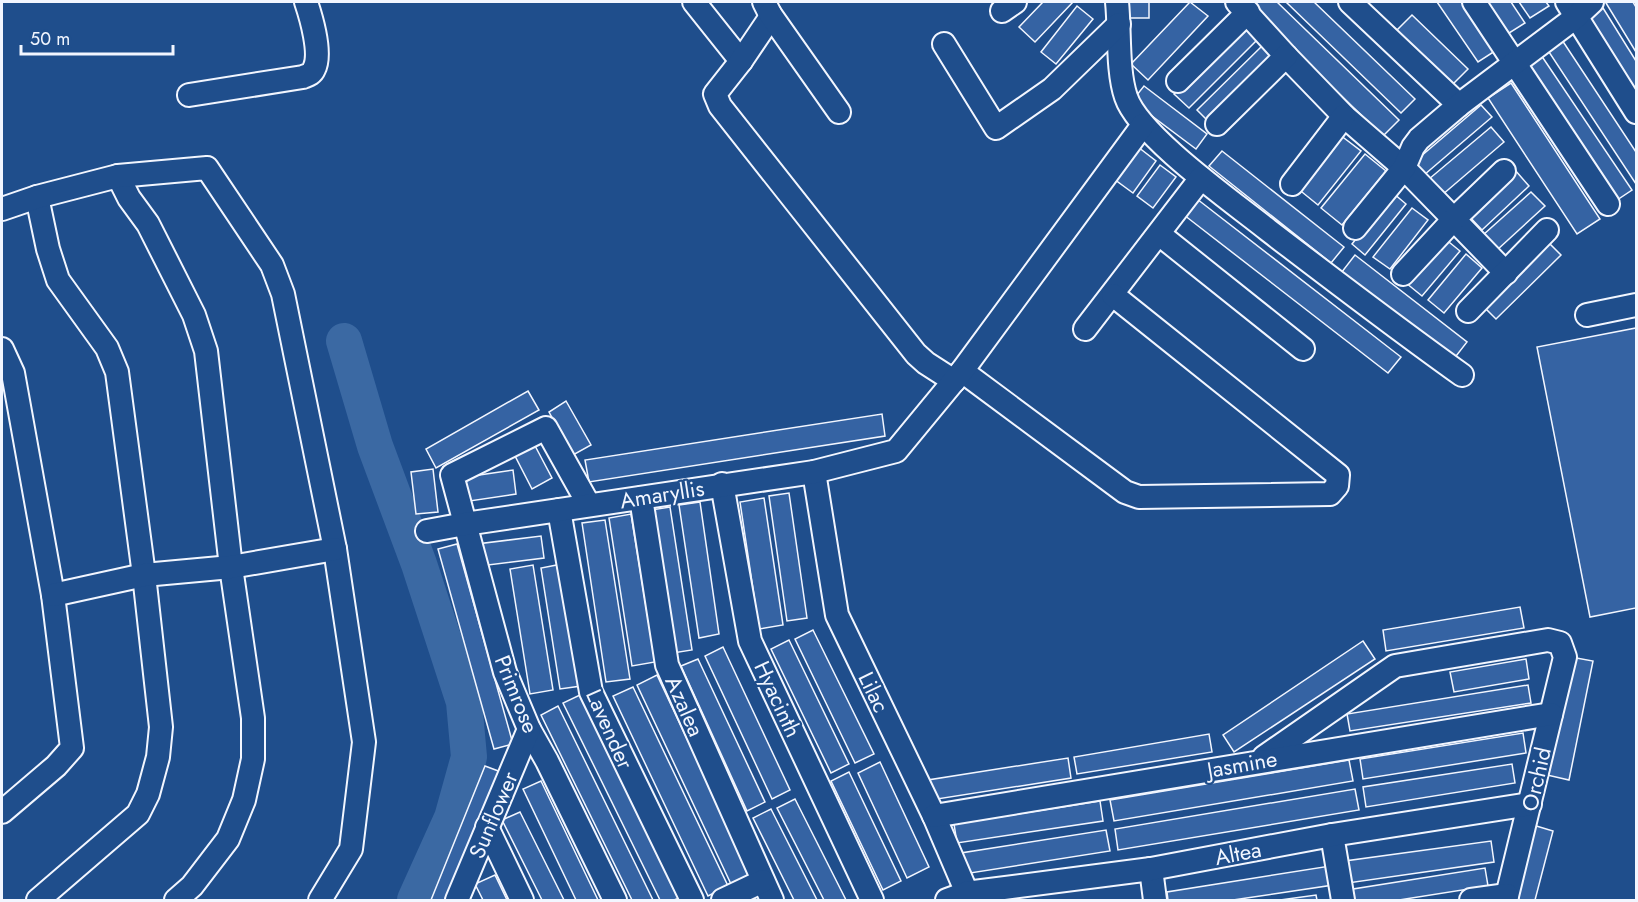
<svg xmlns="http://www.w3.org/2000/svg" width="1638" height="902" viewBox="0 0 1638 902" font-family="Jost,sans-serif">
<rect width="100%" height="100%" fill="#1f4e8c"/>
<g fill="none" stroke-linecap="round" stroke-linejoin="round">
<polyline stroke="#3b69a3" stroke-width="36" points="344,341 375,446 419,564 464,702 469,757 452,818 415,900"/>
</g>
<g fill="#3563a3" stroke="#f2f6ff" stroke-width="1.5">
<polygon points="1043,2 1073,2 1035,42 1019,27"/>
<polygon points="1126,2 1149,2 1149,18 1127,18"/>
<polygon points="1190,2 1208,16 1148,80 1131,64"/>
<polygon points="1244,2 1277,2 1399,120 1383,136"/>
<polygon points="1286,2 1314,2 1415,99 1401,113"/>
<polygon points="1437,2 1461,2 1495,51 1478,62"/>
<polygon points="1485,2 1511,2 1525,23 1506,35"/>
<polygon points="1519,2 1546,2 1549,6 1530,18"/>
<polygon points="1608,2 1633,2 1636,7 1636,52 1606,3"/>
<polygon points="1077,6 1093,19 1056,64 1041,52"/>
<polygon points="1603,8 1636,61 1636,100 1586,19"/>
<polygon points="1412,15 1468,69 1452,85 1396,31"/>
<polygon points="1243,26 1257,40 1189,108 1174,94"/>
<polygon points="1562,40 1636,152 1636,184 1547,49"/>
<polygon points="1263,45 1275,57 1209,122 1197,110"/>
<polygon points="1541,55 1632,190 1617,200 1525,65"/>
<polygon points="1511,83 1600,219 1577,234 1488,98"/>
<polygon points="1144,86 1207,134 1196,149 1132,101"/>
<polygon points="1481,105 1492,117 1424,175 1413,163"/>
<polygon points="1491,127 1504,142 1442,195 1429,179"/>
<polygon points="1340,135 1361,151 1318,205 1297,188"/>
<polygon points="1138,147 1156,161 1133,193 1114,179"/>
<polygon points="1222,151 1344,247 1331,263 1209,166"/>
<polygon points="1365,154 1386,171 1342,225 1321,208"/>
<polygon points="1160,165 1176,177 1153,208 1137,196"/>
<polygon points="1515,170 1529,186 1482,230 1467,214"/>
<polygon points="1531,192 1545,206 1497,250 1483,235"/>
<polygon points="1393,193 1406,204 1365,255 1352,244"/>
<polygon points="1197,199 1401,357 1388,373 1184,215"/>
<polygon points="1412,208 1428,220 1390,269 1373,257"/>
<polygon points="1444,238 1460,251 1422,296 1406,283"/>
<polygon points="1549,243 1561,255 1496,319 1484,307"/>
<polygon points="1466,254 1482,268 1444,313 1428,300"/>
<polygon points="1355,255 1467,342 1453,360 1341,273"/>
<polygon points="1636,328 1636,608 1590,617 1537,347"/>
<polygon points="528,391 539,410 436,468 426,449"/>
<polygon points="566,401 591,445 573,455 549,412"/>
<polygon points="882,414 885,436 589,482 585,460"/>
<polygon points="533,442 552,478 532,489 513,452"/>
<polygon points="433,469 438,512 416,514 411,472"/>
<polygon points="513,470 516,494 463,502 459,478"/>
<polygon points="789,493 807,618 787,621 769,496"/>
<polygon points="764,498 783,625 759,629 740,502"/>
<polygon points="700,502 719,634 699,638 679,505"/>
<polygon points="670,507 692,650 673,653 651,510"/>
<polygon points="631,514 655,662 632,666 609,518"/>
<polygon points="605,520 630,679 606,682 582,523"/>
<polygon points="541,536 544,558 480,566 477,544"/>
<polygon points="457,544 513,744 494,749 438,549"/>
<polygon points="562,564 581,686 560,689 541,568"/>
<polygon points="533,565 553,690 530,694 510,569"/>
<polygon points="1520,607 1524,628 1386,651 1383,630"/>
<polygon points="813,630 874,754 855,763 795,639"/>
<polygon points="789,640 849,764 831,773 771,649"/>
<polygon points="1363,641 1375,659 1234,752 1223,735"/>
<polygon points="723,647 790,790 772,799 705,656"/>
<polygon points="1571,657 1593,661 1569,780 1547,775"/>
<polygon points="698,659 765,802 747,811 681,666"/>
<polygon points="1526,659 1529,679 1454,692 1450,672"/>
<polygon points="657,675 751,875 731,884 637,685"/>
<polygon points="1528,685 1531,703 1350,731 1347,714"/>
<polygon points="633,687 728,886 708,896 613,696"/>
<polygon points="582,694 682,897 674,900 660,900 563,703"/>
<polygon points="558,706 653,900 632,900 541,715"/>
<polygon points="1523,733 1526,753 1363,779 1360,759"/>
<polygon points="1209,734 1212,752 1077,774 1074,757"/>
<polygon points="1068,758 1071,778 931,800 928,780"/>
<polygon points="1349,760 1353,781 1114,821 1110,800"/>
<polygon points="880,762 929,867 907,878 858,773"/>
<polygon points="1512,764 1515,783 1366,807 1363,787"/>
<polygon points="485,766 501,772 449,900 431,900"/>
<polygon points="849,772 901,881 883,890 831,781"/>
<polygon points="541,781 598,900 576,900 523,789"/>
<polygon points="1355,789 1359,810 1118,850 1115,829"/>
<polygon points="795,799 846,900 824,900 777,808"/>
<polygon points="1100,801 1103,821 957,843 954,824"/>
<polygon points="771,809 817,900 794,900 753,818"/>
<polygon points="520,812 564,900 542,900 502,820"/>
<polygon points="1533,825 1553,831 1535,900 1513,900"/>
<polygon points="1106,830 1110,851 964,874 961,853"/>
<polygon points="1491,841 1494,862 1348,883 1345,861"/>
<polygon points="1330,866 1333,885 1233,900 1168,900 1167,892"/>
<polygon points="1485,868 1488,886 1399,900 1348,900 1347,890"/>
<polygon points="495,875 507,900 483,900 475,884"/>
<polygon points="1316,895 1317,900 1280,900"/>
</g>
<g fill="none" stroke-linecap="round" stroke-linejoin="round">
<g stroke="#f2f6ff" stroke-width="26">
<g id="minor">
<polyline points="694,2 741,61"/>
<polyline points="764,2 770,14 768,21 741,61 715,94 720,106 916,354 926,363 954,381"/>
<path d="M1117,2C1120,30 1117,71 1126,97C1139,136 1233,202 1268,230C1332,279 1396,328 1462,375"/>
<polyline points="1237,2 1286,56 1344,116 1404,168 1506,273"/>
<polyline points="1350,2 1459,105"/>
<polyline points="1474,2 1608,204"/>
<polyline points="1567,2 1636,112"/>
<polyline points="1002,11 1015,2"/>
<polyline points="770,14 839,112"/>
<polyline points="944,44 996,128 1052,89 1119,24"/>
<polyline points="1178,81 1248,12"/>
<path d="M189,95L303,77C308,75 312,74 314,69C322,54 311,17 306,2"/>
<polyline points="1217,124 1286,56"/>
<polyline points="118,176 129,198 148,224 194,315 206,351 231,567 253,718 253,759 244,800 228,839 192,886 176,900"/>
<polyline points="1292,184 1344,116"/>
<polyline points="37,197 48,249 58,280 107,348 117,372 144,575 161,727 158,757 148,794 138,814 38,900"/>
<polyline points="2,209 37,197 118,176 207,168 272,265 283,294 335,549 364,742 351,849 320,900"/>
<polyline points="1355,228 1404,168 1413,147 1419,139 1459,105 1576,17 1592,2"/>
<polyline points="1159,234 1303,349"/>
<polyline points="1403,274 1454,219 1504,171"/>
<polyline points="1468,311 1547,230"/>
<polyline points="1587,315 1636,305"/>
<polyline points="1085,329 1201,178"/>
<polyline points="2,349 13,373 53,595 72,748 56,766 2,812"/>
<polyline points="962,371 1125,492 1139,497 1330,494 1337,486 1338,475 1113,295"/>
<polyline points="814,472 837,615 934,816 970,900"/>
<polyline points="722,484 750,641 872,900"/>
<polyline points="641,498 667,665 772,900"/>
<polyline points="589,505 546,428 452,475 505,672 529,729 547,761 615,900"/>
<polyline points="559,510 591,692 692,900"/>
<polyline points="427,531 465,524 814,472 896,451 962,371 1143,125"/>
<polyline points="53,595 144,575 231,567 335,549"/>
<polyline points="1264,757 1395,666 1548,640 1560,643 1565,657 1506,900"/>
<polyline points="934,816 1551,714"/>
<polyline points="487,827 522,900"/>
<polyline points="1332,835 1343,900"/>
<polyline points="1151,869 1155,900"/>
<polyline points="457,900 529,729"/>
<polyline points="723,900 763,881"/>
<polyline points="947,900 966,893 1151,869 1332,835 1530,804"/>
<polyline points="1471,900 1507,895"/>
</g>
</g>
<use href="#minor" stroke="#1f4e8c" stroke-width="22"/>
</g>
<g text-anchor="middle" stroke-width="4.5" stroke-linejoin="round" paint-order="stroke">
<g font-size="22" fill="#f2f6ff" stroke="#1f4e8c">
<text transform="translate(662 494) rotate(-9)" y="8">Amaryllis</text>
<text transform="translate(874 692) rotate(64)" y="8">Lilac</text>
<text transform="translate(517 694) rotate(68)" y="8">Primrose</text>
<text transform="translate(778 699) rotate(65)" y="8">Hyacinth</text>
<text transform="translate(685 706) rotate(66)" y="8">Azalea</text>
<text transform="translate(610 729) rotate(66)" y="8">Lavender</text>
<text transform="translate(1242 764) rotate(-10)" y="8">Jasmine</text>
<text transform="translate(1536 779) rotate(-77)" y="8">Orchid</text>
<text transform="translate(493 815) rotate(-67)" y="8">Sunflower</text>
<text transform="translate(1238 853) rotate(-11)" y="8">Altea</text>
</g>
</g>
<rect width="1638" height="902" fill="none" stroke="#f2f6ff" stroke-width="6"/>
<path d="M21 45v9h152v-9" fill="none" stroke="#f2f6ff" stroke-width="3"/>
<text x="30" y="45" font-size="18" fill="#f2f6ff" stroke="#1f4e8c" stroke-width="4.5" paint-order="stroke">50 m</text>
</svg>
